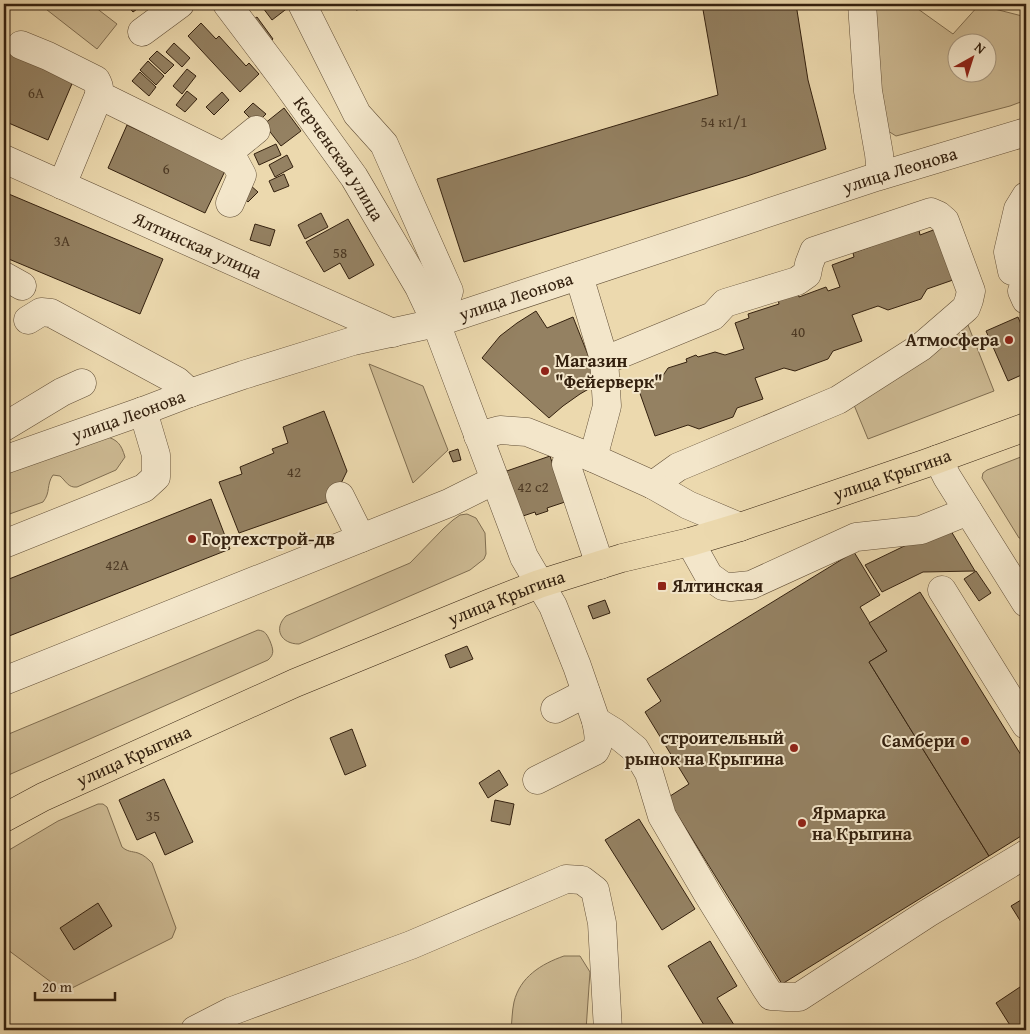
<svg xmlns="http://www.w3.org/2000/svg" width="1030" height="1034" viewBox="0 0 1030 1034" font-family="'Gentium Book Plus',serif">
<rect width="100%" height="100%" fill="#ecd9ae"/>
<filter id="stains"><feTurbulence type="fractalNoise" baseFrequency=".004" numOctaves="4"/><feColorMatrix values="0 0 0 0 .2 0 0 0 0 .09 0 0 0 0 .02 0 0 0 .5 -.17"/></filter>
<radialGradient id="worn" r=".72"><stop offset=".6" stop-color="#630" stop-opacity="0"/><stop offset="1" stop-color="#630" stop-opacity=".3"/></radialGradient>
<g fill="#cdba93" stroke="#806e51" fill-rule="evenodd">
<polygon points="43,4 91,4 117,24 97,49 42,6"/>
<path d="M868,4H911L953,34L979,5L1026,17V100L1010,106L896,136L888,131ZM958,42H988V72H958Z"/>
<polygon points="968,325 994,391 868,439 854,405"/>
<polygon points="369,364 423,386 448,450 413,483"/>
<path d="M105,436C118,440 121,444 125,457L116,470L77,487C68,488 66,481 60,476L53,475C46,485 51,492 43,502L4,516V474Z"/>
<polygon points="1026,455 1026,539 1019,538 982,478 983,473 987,470"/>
<path d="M467,514L476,518L485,533L486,554L484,559L470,570L299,644C281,644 273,629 286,616L410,563L443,529L453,520L460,515Z"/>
<path d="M258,630C266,631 267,635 270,641C273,649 275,654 268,660L4,777V736Z"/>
<path d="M98,804H103L107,807L122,847C128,852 131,851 138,853C144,855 148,859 152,863L176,928L172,938L68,990H64L59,988L4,947V853L58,821Z"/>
<path d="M564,956H580L590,972L586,1030H511C512,1021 512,1011 514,1002C520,977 541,964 564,956Z"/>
</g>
<g fill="#948162" stroke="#34210f">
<polygon points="126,4 144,4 133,12"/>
<polygon points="260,4 286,4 289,7 272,20"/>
<polygon points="355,4 387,4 356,10"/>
<polygon points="702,4 796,4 808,80 826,149 747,176 464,262 437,179 718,95"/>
<polygon points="257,17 273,39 265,45 248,23"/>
<polygon points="201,23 216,39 219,36 246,66 249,63 259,74 240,92 188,36"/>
<polygon points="4,31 8,34 5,42 4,42"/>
<polygon points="174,43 190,58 182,67 166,52"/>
<polygon points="4,49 74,79 48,140 4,121"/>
<polygon points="157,51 174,65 165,74 149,59"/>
<polygon points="148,61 164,76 156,85 140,70"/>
<polygon points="187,69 196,76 182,94 173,86"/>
<polygon points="140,72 156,87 149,96 132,81"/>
<polygon points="187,91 197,99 185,112 176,105"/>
<polygon points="222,92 229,100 214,115 206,107"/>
<polygon points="253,103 266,114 256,124 244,112"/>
<polygon points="284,108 301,131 281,146 264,124"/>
<polygon points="127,125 225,171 205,213 108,168"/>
<polygon points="276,144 281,155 259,165 254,154"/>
<polygon points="287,155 293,167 275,177 269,165"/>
<polygon points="284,174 289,186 274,192 269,181"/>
<polygon points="250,185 258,192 248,202 240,195"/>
<polygon points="4,192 163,259 140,314 4,257"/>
<polygon points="321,213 328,227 305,239 298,225"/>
<polygon points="348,219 374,265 349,279 340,263 324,272 306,242"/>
<polygon points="255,224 275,230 270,246 250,240"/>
<polygon points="936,229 953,280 927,289 921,299 888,310 878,306 852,315 862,341 833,351 828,359 795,371 784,368 755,378 763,399 737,408 733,417 699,429 688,425 655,436 637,385 662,377 668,368 687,362 686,359 696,355 698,357 715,352 725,355 744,349 735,323 749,318 748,314 779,304 778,300 798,293 799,297 826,287 828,291 840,287 832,265 854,257 853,253 875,245 874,241 919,230 920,235"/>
<polygon points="536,311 547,328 573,317 599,383 580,394 563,406 549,418 482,358 500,336 517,323"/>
<polygon points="1018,317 1026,336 1026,373 1008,381 986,331"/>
<polygon points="324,411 347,471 333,500 239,533 219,482 242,474 240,467 274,453 272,449 288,443 283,427"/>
<polygon points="458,449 461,460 453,462 449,452"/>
<polygon points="550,456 565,502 547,508 548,511 536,515 535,512 517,518 501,473"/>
<polygon points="211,499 230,549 4,638 4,581"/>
<polygon points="951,531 975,571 923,572 882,592 865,565 923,537"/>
<polygon points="854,552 880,595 860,607 887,651 869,662 989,856 782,984 667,798 689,784 645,712 661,701 647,679"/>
<polygon points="976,571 991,593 979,601 964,579"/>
<polygon points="920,592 1026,763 1026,833 989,856 869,662 887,651 869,623"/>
<polygon points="605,600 610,613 593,619 588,606"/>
<polygon points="467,646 473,659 450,668 445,655"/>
<polygon points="352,729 366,766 345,775 330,738"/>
<polygon points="499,770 508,785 488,798 479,783"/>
<polygon points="164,779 193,842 165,855 155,832 137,840 119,800"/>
<polygon points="495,800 514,804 510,825 491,821"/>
<polygon points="639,819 695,909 662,930 605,840"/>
<polygon points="1026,897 1026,930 1011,906"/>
<polygon points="98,903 112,926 74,950 60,928"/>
<polygon points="710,941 737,986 717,998 736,1028 732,1030 707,1030 668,966"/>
<polygon points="1026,983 1026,1030 1013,1030 996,1003"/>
</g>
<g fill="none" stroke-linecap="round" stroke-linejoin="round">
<g stroke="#624f37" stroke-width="29">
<g id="minor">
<path id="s1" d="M227,4L282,77L354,177L419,287L436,323L524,557L553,606L577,666L596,721C598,732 601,741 595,751L537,780"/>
<polyline points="302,4 357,114 384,144 449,291 444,307 436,323"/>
<polyline points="862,4 868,91 879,154 881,175"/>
<polyline points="142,32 180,4"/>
<path d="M21,45L48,56L96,80C99,85 100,89 99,95L235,162L242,175L230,203"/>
<polyline points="224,156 256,130"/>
<path id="s2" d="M4,159L393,333"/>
<polyline points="62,185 99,95"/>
<polyline points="1012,271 1008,252 1018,209 1026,196"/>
<polyline points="4,276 22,286"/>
<polyline points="579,276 604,359 607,406 593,458"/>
<polyline points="1022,291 1026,300"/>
<polyline points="28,320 41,312 51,313 177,381 190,393"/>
<polyline points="604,359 618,355 713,316 725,303 797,281 807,274 809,264 814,251 931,212 938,215 945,221 971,291 969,300 966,308 921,347 838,400 678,467 653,485"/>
<polyline points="4,427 62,392 82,383"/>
<polyline points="478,436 500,430 527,432 593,458 653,485 688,505 740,527"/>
<polyline points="938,459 947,477 1026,603"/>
<path id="s3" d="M4,460L143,411L190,393L243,375L353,341L436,323L876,177L1026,132"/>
<polyline points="566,464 600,565"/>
<polyline points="340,496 361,538"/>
<polyline points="690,542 709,576 723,586 731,587 751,585 856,537 921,530 968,511"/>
<polyline points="4,544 144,488 156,477 156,455 143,411"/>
<polyline points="942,590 1026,725"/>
<polyline points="4,681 449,503 495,480"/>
<polyline points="555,709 586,693"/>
<polyline points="596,721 614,732 635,749 649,773 662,816 707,893 765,987 771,996 787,997 799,997 928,913 1026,854"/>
<polyline points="195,1030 232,1011 411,945 566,879 582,880 595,890 602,923 608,1030"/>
</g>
</g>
<g stroke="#34210f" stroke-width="29">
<g id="major">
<path id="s4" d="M4,818L43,797L295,683L488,604L539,584L622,558L690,542L740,527L927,463L1026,427"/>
</g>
</g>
<use href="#minor" stroke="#f3e6ca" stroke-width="28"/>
<use href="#major" stroke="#ecd9ae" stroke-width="28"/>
</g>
<g fill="#8f2418" stroke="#f3e6ca" stroke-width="2">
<circle cx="1009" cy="340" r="5"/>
<circle cx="545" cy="371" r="5"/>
<circle cx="192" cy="539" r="5"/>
<rect x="657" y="581" width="10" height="10" rx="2.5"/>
<circle cx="965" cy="741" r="5"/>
<circle cx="794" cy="748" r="5"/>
<circle cx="802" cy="823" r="5"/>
</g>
<g text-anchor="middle" stroke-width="4" stroke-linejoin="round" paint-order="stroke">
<g font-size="15" fill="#4c3924">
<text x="36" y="98">6А</text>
<text x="724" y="127">54 к1/1</text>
<text x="166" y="174">6</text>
<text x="62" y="246">3А</text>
<text x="340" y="258">58</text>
<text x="798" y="337">40</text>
<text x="294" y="477">42</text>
<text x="533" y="492">42 с2</text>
<text x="117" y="570">42А</text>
<text x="153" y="821">35</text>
</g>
<g font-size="18" fill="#34210f" stroke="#f3e6ca">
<text dy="6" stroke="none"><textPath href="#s1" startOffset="191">Керченская улица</textPath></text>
<text dy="6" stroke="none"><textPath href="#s3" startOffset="942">улица Леонова</textPath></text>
<text dy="6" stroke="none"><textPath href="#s2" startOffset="212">Ялтинская улица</textPath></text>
<text dy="6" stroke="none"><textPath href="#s3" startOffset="538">улица Леонова</textPath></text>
<text dy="6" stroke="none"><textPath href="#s3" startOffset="132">улица Леонова</textPath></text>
<text dy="6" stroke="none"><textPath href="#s4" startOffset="954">улица Крыгина</textPath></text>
<text dy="6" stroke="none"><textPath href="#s4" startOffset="549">улица Крыгина</textPath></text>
<text dy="6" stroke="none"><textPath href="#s4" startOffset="144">улица Крыгина</textPath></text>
</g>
<g font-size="18" font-weight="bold" fill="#34210f" stroke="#f3e6ca" text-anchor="start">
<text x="999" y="346" text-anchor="end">Атмосфера</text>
<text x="555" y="367">Магазин<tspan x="555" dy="21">"Фейерверк"</tspan></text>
<text x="202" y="545">Гортехстрой-дв</text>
<text x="672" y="592">Ялтинская</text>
<text x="784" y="744" text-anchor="end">строительный<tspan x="784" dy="21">рынок на Крыгина</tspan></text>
<text x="955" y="747" text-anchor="end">Самбери</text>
<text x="812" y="819">Ярмарка<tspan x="812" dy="21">на Крыгина</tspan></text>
</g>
</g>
<rect width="1030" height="1034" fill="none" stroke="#ecd9ae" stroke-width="20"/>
<rect x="5" y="5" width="1020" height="1024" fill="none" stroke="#34210f" stroke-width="2.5"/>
<rect x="10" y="10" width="1010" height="1014" fill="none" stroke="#34210f"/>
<g transform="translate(972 58) rotate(39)"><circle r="24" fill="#f3e6ca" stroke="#a7977f"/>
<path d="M0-4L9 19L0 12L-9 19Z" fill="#8f2418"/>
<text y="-8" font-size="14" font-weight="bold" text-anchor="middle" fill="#34210f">N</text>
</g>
<path d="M35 992v8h80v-8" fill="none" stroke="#34210f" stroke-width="2.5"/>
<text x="42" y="992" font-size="15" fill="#34210f" stroke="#f3e6ca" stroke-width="4" paint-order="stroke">20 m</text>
<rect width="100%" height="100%" filter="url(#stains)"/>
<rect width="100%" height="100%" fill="url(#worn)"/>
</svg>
